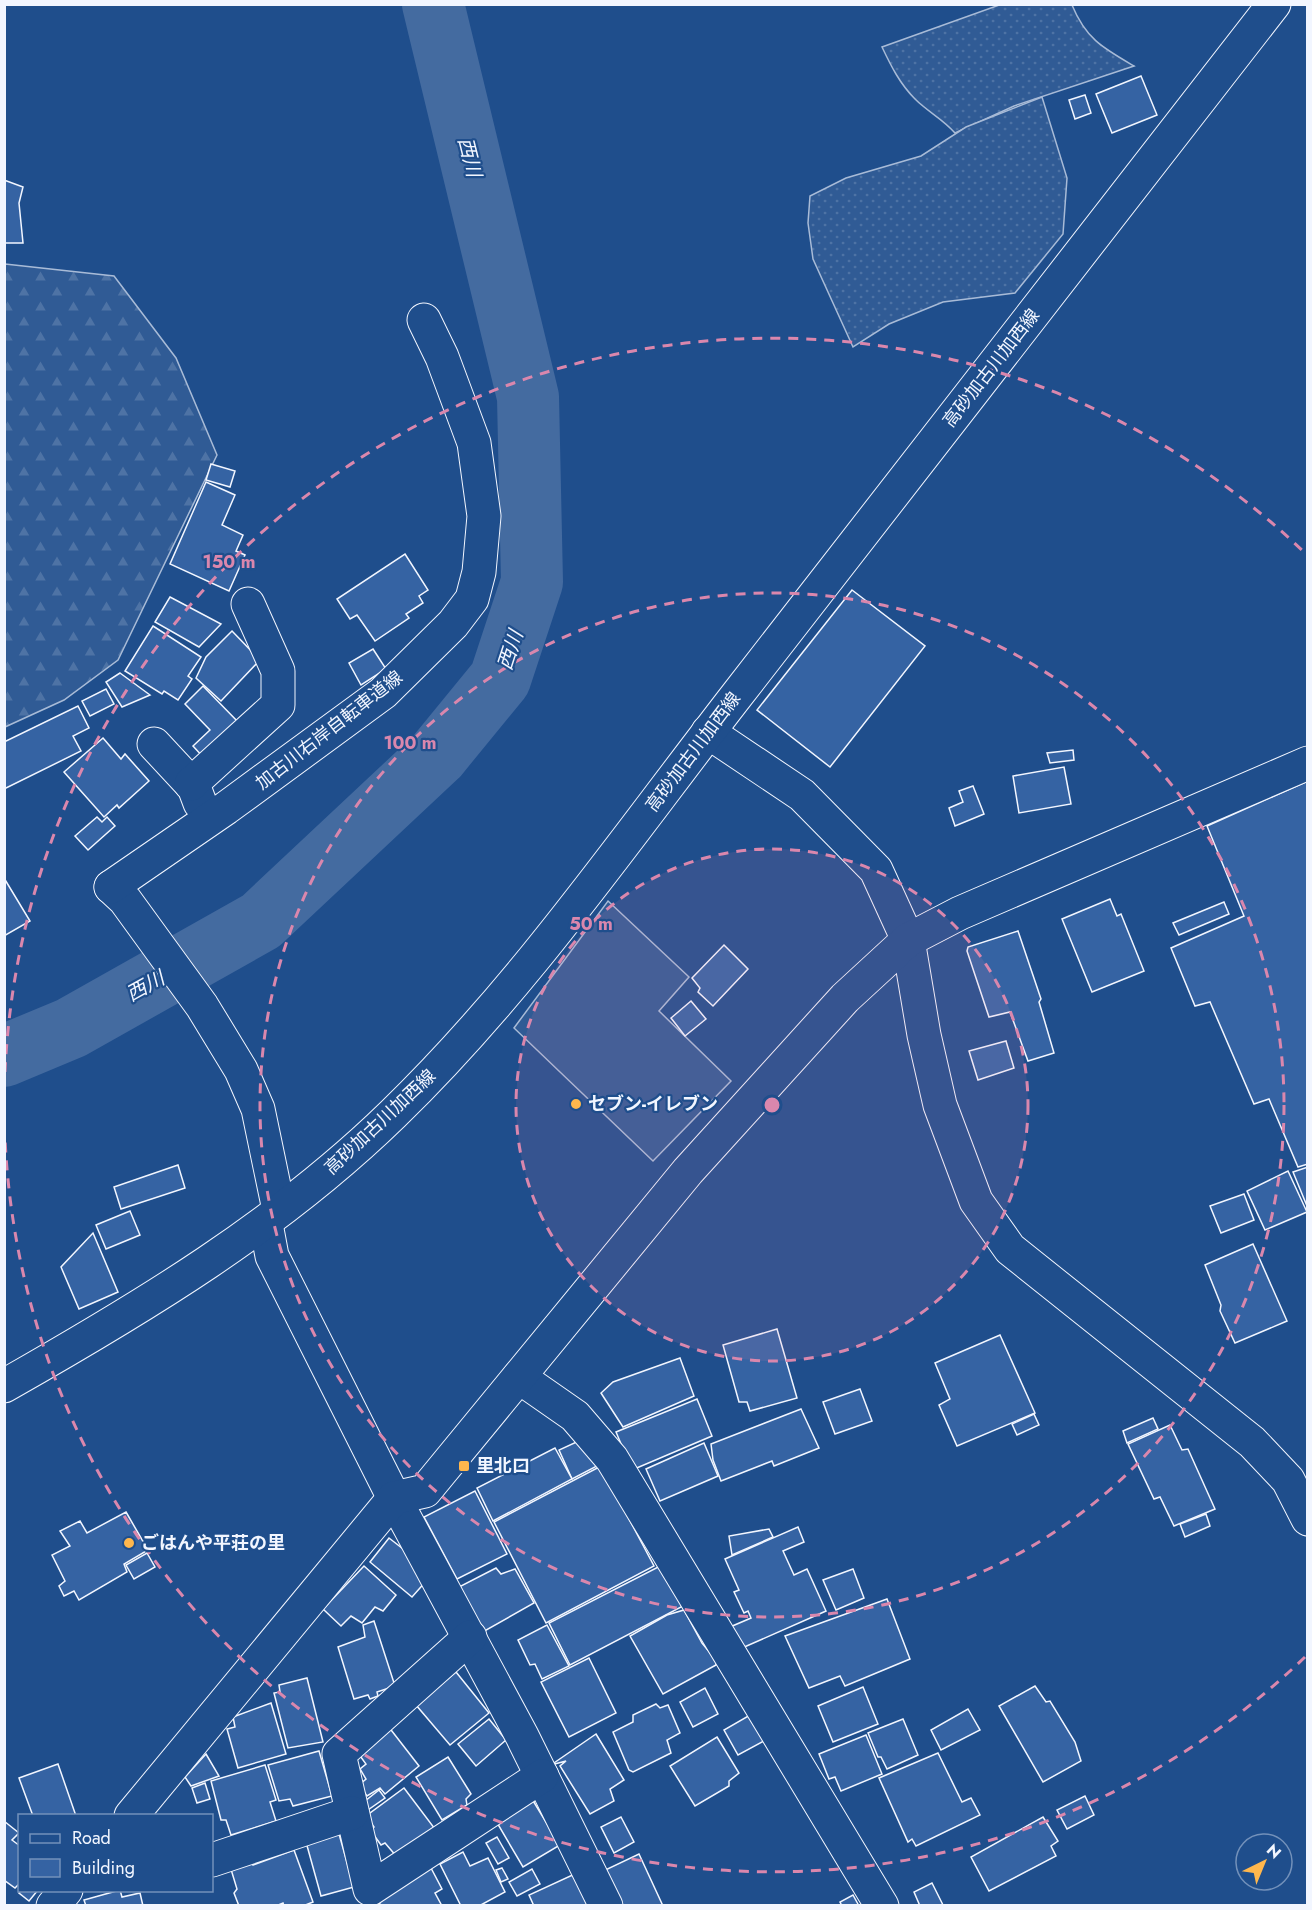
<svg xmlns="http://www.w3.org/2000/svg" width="1312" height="1910" viewBox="0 0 1312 1910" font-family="Jost,'Noto Sans JP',sans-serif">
<defs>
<pattern id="grass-dots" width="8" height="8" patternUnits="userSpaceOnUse" patternTransform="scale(1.5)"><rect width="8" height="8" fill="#305b95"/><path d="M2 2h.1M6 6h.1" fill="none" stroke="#4e73a5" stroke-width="1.8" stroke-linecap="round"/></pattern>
<pattern id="forest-firs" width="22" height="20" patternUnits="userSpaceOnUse" patternTransform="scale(1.5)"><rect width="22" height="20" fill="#305b95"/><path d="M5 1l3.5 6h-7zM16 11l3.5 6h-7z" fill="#4e73a5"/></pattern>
</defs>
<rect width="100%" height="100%" fill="#1f4e8c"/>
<g fill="url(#grass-dots)" stroke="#a8bbd7" stroke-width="1.5">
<path d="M1002,4L1072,5C1086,39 1103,48 1134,66L1014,106L955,133C943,119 928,112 915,99C900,84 891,66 882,47Z"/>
<polygon points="1042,97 1067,178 1063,234 1015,293 943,302 889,324 853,347 813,259 808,223 810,196 846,178 921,156 966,127"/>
</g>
<polygon fill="url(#forest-firs)" stroke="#a8bbd7" stroke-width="1.5" points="5,264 114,276 176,358 217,455 118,660 64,700 5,727"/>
<polygon fill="#305b95" stroke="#a8bbd7" stroke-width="1.5" points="608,901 689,977 659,1011 731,1081 653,1161 514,1028"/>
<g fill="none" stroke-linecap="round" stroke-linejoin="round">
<polyline stroke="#446ba0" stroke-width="62" points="4,1056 71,1028 261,921 437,756 500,679 532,582 528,397 433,4"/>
</g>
<g fill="#3563a3" stroke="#f2f6ff" stroke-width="1.5">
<polygon points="1141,76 1157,115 1112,133 1096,94"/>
<polygon points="1085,95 1091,113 1075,119 1069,100"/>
<polygon points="4,180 23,187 19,203 23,243 4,243"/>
<polygon points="211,464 235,471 230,487 206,480"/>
<polygon points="206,482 235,495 222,525 243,535 236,551 245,555 229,591 170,564"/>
<polygon points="405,554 428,590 419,596 423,603 406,614 409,618 375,641 357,615 350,619 337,599"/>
<polygon points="852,590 925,646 830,767 757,710"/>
<polygon points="170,597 221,624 199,647 155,622"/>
<polygon points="153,626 201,657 188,676 192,679 178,700 164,691 162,694 125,671"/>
<polygon points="232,631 260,660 221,701 196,678 206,657"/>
<polygon points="373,649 386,669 361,685 349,663"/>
<polygon points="120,673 150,695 122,707 106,682"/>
<polygon points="203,686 240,724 204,758 193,746 210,730 185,704"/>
<polygon points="106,689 114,704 90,716 82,701"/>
<polygon points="78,706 89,728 73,736 81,751 4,789 4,742"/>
<polygon points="103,738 121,759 125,754 149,781 119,808 117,805 104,817 64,772"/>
<polygon points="1073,750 1074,760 1050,763 1047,753"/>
<polygon points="1064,767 1071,804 1019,813 1013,776"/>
<polygon points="1308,781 1308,1164 1298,1167 1269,1099 1254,1104 1210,1002 1195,1006 1171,948 1244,916 1207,826"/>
<polygon points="973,786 984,814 955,826 949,808 963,802 959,791"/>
<polygon points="97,817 102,822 107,817 115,826 88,850 75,836"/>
<polygon points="4,878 30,921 4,936"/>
<polygon points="1110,899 1117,916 1121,914 1144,971 1092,992 1062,919"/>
<polygon points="1224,902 1229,914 1179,935 1173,923"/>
<polygon points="1018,931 1041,999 1039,1002 1054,1053 1028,1061 1010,1012 989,1017 967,951 968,947"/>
<polygon points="724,945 748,969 713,1006 698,992 700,988 692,978"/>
<polygon points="691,1001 706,1019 685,1036 671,1018"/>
<polygon points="1006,1041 1014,1068 978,1080 969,1051"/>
<polygon points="178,1165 185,1188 121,1209 114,1187"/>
<polygon points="1308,1167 1308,1206 1307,1206 1293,1172"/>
<polygon points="1288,1171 1307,1212 1265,1230 1247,1191"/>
<polygon points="1244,1194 1254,1220 1221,1233 1210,1206"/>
<polygon points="130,1211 140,1235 106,1249 96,1225"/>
<polygon points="93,1233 118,1292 79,1309 61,1267"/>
<polygon points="1253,1244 1287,1321 1235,1343 1220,1311 1221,1305 1205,1265"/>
<polygon points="777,1329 797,1398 750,1411 747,1402 739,1402 723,1345"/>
<polygon points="1000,1335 1035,1413 957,1446 939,1405 950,1399 935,1363"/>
<polygon points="680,1358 694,1396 623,1427 601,1393 613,1382"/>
<polygon points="860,1389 872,1421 835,1434 823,1402"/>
<polygon points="697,1399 712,1436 632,1470 616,1432"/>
<polygon points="801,1409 819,1448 774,1466 772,1461 721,1481 713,1460 711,1444"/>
<polygon points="1034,1414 1039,1425 1017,1435 1012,1424"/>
<polygon points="1153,1418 1158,1429 1127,1443 1123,1431"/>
<polygon points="1170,1425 1182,1450 1188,1449 1215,1509 1174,1526 1160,1497 1154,1499 1128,1444"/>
<polygon points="583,1439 597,1466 572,1479 559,1450"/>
<polygon points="704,1443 718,1476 660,1501 646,1469"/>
<polygon points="555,1448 572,1479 493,1521 477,1488"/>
<polygon points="601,1466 654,1566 546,1623 494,1522"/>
<polygon points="475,1491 507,1554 457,1579 424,1517"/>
<polygon points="126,1512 148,1550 124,1564 127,1572 79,1600 74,1591 64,1596 59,1586 65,1581 52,1555 70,1546 60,1531 80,1521 87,1533"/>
<polygon points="1206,1514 1210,1526 1185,1537 1180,1524"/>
<polygon points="798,1527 804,1542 783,1551 794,1575 807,1569 826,1611 733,1652 723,1630 751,1618 748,1611 744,1613 734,1592 739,1590 725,1559"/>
<polygon points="769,1529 773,1537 732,1555 729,1536"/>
<polygon points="389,1538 421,1563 427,1580 412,1597 370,1562"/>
<polygon points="147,1553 155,1567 134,1579 126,1565"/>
<polygon points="664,1564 685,1605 570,1665 549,1623"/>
<polygon points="364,1566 396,1595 383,1611 375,1607 362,1623 351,1616 341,1626 323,1609"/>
<polygon points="496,1568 501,1574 515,1569 534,1603 481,1633 457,1588"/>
<polygon points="853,1569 864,1598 836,1610 823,1580"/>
<polygon points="887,1599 910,1659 845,1686 840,1676 809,1688 785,1636"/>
<polygon points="684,1610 702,1643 716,1660 716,1665 663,1694 630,1636 667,1615"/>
<polygon points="374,1621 395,1686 377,1692 378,1696 370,1699 368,1695 354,1699 338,1647 365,1637 363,1625"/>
<polygon points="547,1625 569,1666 542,1679 535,1664 530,1665 518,1640"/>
<polygon points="589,1658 616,1713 569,1737 541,1682"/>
<polygon points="456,1672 489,1713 450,1745 416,1705"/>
<polygon points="307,1678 323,1742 288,1748 274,1693 280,1692 279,1685"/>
<polygon points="1035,1686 1046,1702 1050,1701 1075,1742 1081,1761 1043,1782 999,1706"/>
<polygon points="863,1687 878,1724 833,1742 818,1706"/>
<polygon points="705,1688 718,1714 693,1727 680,1702"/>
<polygon points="271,1703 286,1754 238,1768 227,1729 235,1727 233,1717"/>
<polygon points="656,1704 660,1708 668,1705 680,1733 667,1740 671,1753 633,1772 629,1770 613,1732 633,1722 633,1715"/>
<polygon points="968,1709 980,1730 941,1750 931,1730"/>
<polygon points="750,1715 764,1741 738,1755 724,1730"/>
<polygon points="489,1719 506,1740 476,1766 458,1744"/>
<polygon points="903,1719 918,1755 887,1769 881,1757 878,1757 868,1733"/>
<polygon points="388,1726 419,1766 385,1794 380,1788 367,1796 359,1785 366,1779 360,1769 366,1764 358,1753"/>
<polygon points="596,1734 624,1780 610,1789 614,1801 590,1814 560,1766 566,1761 551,1765"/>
<polygon points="866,1735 882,1774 841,1791 835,1777 829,1779 819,1754"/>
<polygon points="717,1737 739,1773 729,1781 729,1786 695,1806 670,1766"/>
<polygon points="319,1751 332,1796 293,1806 290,1799 279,1801 268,1765"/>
<polygon points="938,1753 962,1802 971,1798 980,1815 916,1846 912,1839 908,1842 879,1778"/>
<polygon points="206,1754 219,1776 191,1786 185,1777"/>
<polygon points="448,1757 471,1794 466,1799 467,1805 442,1820 416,1777"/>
<polygon points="58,1764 76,1816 33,1816 19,1778"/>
<polygon points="265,1765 276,1800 270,1802 276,1821 231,1835 226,1820 221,1820 211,1781"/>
<polygon points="205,1783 210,1799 197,1803 192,1788"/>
<polygon points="404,1788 435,1829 397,1857 385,1843 381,1845 371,1831 374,1827 366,1816"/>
<polygon points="379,1790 385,1798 365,1812 360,1805"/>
<polygon points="1085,1796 1094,1815 1067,1829 1057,1810"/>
<polygon points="532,1799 560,1845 523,1867 496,1821"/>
<polygon points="621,1817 634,1842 614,1853 601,1827"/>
<polygon points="1043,1817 1058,1841 1051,1846 1056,1856 989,1891 971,1857"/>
<polygon points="4,1821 19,1833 12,1840 20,1846 20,1883 15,1888 4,1880"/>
<polygon points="339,1834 354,1887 321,1896 306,1842"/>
<polygon points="497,1837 509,1858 498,1864 486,1843"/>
<polygon points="294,1850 313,1902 303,1906 284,1906 283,1903 276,1906 239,1906 234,1893 237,1889 230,1866 251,1860 253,1865"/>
<polygon points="463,1852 470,1866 488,1858 505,1892 479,1906 461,1906 440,1864"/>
<polygon points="639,1854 663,1906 617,1906 601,1872"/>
<polygon points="431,1868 442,1889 435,1893 442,1906 381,1906 377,1898"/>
<polygon points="502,1868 508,1879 501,1882 496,1870"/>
<polygon points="532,1869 540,1884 517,1896 509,1882"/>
<polygon points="579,1872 595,1906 534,1906 529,1895"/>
<polygon points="932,1883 943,1905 920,1906 914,1892"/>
<polygon points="21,1890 38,1890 29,1901 19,1893"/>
<polygon points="120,1890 122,1897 140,1893 143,1906 86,1906 84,1900"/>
<polygon points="853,1895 859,1906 842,1906 840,1902"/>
</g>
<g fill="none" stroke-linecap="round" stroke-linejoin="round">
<g stroke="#f2f6ff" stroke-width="35">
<g id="minor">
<polyline points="708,732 802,795 876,870 908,940 924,1035 940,1105 976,1201 1010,1249 1252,1442 1288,1480 1308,1519"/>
<polyline points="154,744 194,787 200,803"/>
<polyline points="191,784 278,705 278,671 248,604"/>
<polyline points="111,887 125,900 202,1006 241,1070 258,1109 279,1210"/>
<polyline points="266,1224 272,1256 394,1498 522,1736 606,1906"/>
<polyline points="519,1377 575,1416 612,1459 882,1906"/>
<polyline points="470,1637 339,1754 370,1889 542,1776"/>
<polyline points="131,1816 394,1498 425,1491 688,1171 845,998 908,940 960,913 1308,763"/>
<polyline points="212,1860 352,1813"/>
<polyline points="53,1906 66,1890"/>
</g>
</g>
<g stroke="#f2f6ff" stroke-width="35">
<g id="major">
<polyline points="111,887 226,808 383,693 453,624 472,599 479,572 484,516 474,443 442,357 424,320"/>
<path d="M4,1386C143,1307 278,1226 393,1114C523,988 626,838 737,695C916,465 1095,235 1274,4"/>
</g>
</g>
<use href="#minor" stroke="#1f4e8c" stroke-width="33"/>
<use href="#major" stroke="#1f4e8c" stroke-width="33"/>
</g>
<circle cx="772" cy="1105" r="256" fill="#da87ad" fill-opacity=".12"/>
<g fill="none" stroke="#da87ad" stroke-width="3" stroke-dasharray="10 8">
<circle cx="772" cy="1105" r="256"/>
<circle cx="772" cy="1105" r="512"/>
<path d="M1305 1657A768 768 0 0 1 5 1138M5 1072A768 768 0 0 1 1305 553"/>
</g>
<g fill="#ffb74d" stroke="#1f4e8c" stroke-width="2">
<circle cx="576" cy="1104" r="6"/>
<rect x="458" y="1460" width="12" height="12" rx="3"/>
<circle cx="129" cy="1543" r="6"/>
</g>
<g text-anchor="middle" stroke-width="4.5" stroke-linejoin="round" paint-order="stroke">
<g font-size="18" fill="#f2f6ff" stroke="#1f4e8c">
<text transform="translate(991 368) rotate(-52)" y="6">高砂加古川加西線</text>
<text transform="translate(329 730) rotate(-38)" y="6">加古川右岸自転車道線</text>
<text transform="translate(693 752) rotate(-53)" y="6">高砂加古川加西線</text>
<text transform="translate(380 1122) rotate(-43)" y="6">高砂加古川加西線</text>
</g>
<g font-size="18" font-weight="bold" fill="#f2f6ff" stroke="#1f4e8c" text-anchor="start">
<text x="588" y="1110">セブン-イレブン</text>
<text x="476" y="1472">里北口</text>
<text x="141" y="1549">ごはんや平荘の里</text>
</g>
<g font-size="20" font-style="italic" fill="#f2f6ff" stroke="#1f4e8c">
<text transform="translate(470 157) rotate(76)" y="7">西川</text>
<text transform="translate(510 650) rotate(-72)" y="7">西川</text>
<text transform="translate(145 986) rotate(-29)" y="7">西川</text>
</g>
</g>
<circle cx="772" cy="1105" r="9" fill="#da87ad" stroke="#1f4e8c" stroke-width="3"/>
<g font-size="18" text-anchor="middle" font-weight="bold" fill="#da87ad" stroke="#1f4e8c" stroke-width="4.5" stroke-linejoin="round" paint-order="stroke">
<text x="229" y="568">150 m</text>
<text x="410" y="749">100 m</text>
<text x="591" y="930">50 m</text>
</g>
<rect width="1312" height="1910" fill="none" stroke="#f2f6ff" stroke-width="12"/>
<rect x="18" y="1814" width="195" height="78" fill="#1f4e8c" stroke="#7391ba" stroke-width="1.5"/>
<rect x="30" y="1834" width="30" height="9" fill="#1f4e8c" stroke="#7391ba" stroke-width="1.5"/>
<text x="72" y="1844" font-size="18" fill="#f2f6ff">Road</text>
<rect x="30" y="1859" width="30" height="18" fill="#3563a3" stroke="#7391ba" stroke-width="1.5"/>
<text x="72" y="1874" font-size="18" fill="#f2f6ff">Building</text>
<g transform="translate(1264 1862) rotate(43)"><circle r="28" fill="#1f4e8c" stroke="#7391ba" stroke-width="1.5"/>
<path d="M0-4.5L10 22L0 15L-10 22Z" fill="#ffb74d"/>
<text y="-9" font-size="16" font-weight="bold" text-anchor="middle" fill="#f2f6ff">N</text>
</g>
</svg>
